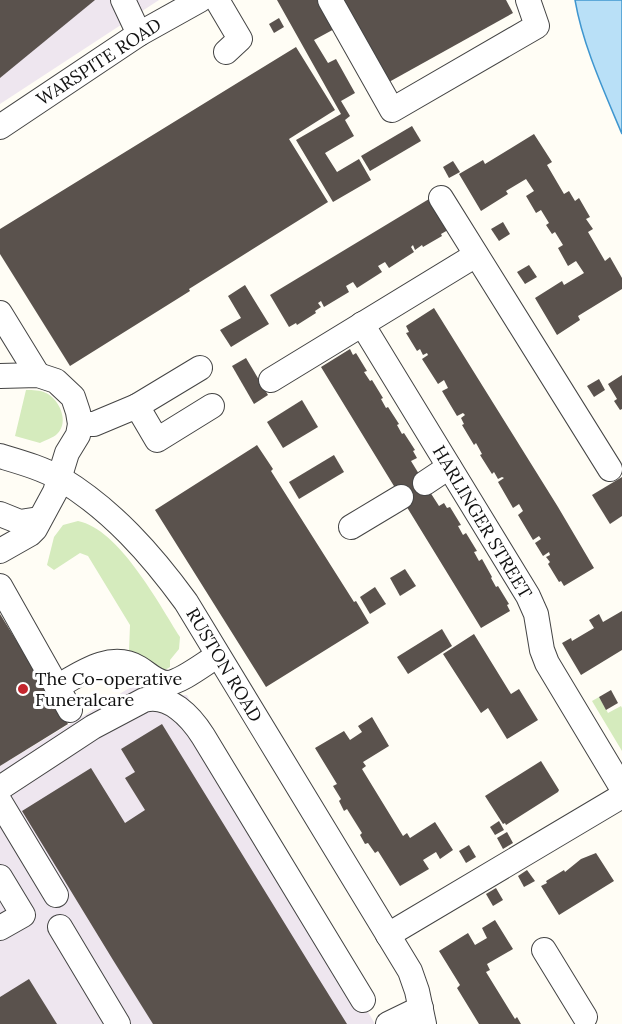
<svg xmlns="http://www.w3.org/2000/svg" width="622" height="1024" viewBox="0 0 622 1024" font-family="Lora,serif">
<rect width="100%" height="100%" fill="#fffdf5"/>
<g fill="#eee6ef">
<polygon points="0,0 159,0 0,104"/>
<polygon points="141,681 176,695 187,695 194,710 375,1024 0,1024 0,766"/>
</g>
<g fill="#d5ebbd">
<path d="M26,390C33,390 40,390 46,393C59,399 70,422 57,434C53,438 45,440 40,443L15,436Z"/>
<path d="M78,521C119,529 159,604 180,637L179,649L170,660V667L165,670L129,651L130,625L88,556L80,553L54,570L47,565L54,537L63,525Z"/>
<polygon points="599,697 608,713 621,706 622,708 622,751 592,701"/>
</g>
<path fill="#b9e0f7" stroke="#3f96cf" stroke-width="1.5" d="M575,0H622V134C604,91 583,46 575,0Z"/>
<g fill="#5a524d">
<polygon points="0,0 95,0 0,78"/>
<polygon points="277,0 322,0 338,27 314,40 328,63 336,59 355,93 341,101 350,116 345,120 354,136 325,153 337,172 359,159 371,180 333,202 296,140 341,114"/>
<polygon points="342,0 506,0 513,13 389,82"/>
<polygon points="279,18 284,27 274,33 269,24"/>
<polygon points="296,47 335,110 289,139 328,202 189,289 190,291 70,366 0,254 0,229"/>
<polygon points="412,126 421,141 370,171 361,156"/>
<polygon points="534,134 552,162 547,165 564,194 569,191 575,201 579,198 590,217 586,219 593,229 588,232 605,261 610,257 622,278 622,289 578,316 580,320 557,335 535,298 562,281 564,285 584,273 576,261 568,266 558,248 563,245 555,232 552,234 546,225 549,223 541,210 536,213 526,196 534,191 526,179 506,191 508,194 481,211 459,174 483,160 485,164"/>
<polygon points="453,161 460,172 449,178 443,167"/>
<polygon points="429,199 448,230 441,234 442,236 423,247 422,245 415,250 413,245 411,247 414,252 389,268 385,262 378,266 382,272 357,288 353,282 346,286 349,292 324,307 321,301 318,303 321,307 315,311 316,313 297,325 296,323 289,327 270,295"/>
<polygon points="503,222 510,234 499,241 491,229"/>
<polygon points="529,265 537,277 525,284 517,272"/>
<polygon points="245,285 269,324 231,347 220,330 241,318 228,296"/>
<polygon points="434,308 558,507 594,568 564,586 561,581 559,582 548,564 550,562 546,557 550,555 549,552 543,556 535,543 541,539 539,536 533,540 518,515 523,511 519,504 513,508 498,482 504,478 502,477 498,479 494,472 492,474 480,455 482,454 476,443 474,445 462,425 464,424 461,418 465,415 463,413 457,416 442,391 448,388 444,380 438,384 422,359 428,355 427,353 423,355 420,349 417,351 406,333 409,332 406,326"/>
<polygon points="350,349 353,355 356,353 367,371 364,372 370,381 372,380 383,398 381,399 386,408 388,407 399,424 397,425 402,434 404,433 415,450 413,451 417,458 411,461 430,492 439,506 444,503 447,508 450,507 461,525 458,526 463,535 466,533 477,551 474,552 479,561 482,559 492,577 491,578 496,587 498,586 509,604 507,605 510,611 481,628 321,367"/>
<polygon points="246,358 268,395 254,404 232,366"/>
<polygon points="622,375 622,409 620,410 614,401 617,399 608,384"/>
<polygon points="599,379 605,390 594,397 587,386"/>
<polygon points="302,400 318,427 283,448 267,422"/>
<polygon points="257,445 273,469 271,471 354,602 356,601 369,623 266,687 155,510"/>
<polygon points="334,455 344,472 299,499 289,482"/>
<polygon points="622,477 622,516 610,524 592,495"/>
<polygon points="405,569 416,586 400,596 390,578"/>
<polygon points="375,587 386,604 370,614 360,597"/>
<polygon points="622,611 622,650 581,675 562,643 571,638 572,641 594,628 589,620 599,614 603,622"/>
<polygon points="0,614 68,724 0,766"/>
<polygon points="442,629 452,646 408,674 397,657"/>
<polygon points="474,634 511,694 519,689 538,720 507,739 488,708 481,713 443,654"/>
<polygon points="611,690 618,703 606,710 599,697"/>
<polygon points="372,717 389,746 363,762 366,766 362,769 403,836 407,833 410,838 435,822 453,850 440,859 436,852 423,860 429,869 400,886 378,851 375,853 368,843 365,844 360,835 362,833 347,809 344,811 339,801 341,799 333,786 337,784 315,748 344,731 350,740 362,732 358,726"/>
<polygon points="162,724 314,971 347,1024 153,1024 113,960 22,811 91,768 125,823 145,810 125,778 135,772 121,749"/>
<polygon points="541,761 559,790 558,792 506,825 505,823 503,824 485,796"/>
<polygon points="499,821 504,830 495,835 490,827"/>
<polygon points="507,832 513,843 503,849 497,838"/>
<polygon points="469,845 476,857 466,863 459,851"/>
<polygon points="596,853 614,881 559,915 541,886 547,883 546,881 564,870 565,872 581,859"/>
<polygon points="527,870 535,881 524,887 518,876"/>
<polygon points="496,888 503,900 493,906 486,894"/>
<polygon points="495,920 513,949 487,964 490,970 486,972 515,1019 517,1017 521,1024 479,1024 457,988 460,985 439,951 468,933 475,945 487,938 482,928"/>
<polygon points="29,979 57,1024 0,1024 0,997"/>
</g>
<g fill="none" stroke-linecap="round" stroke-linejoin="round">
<g stroke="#444" stroke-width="26">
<g id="minor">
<polyline points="123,0 139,34"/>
<polyline points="217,0 240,39 226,52"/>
<polyline points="330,0 392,110 537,26 528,0"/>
<polyline points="0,127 139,34 200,0"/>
<polyline points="441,198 610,469"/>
<polyline points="0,313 38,375"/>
<polyline points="362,324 528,596 536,614 542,650 547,663 622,788"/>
<polyline points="0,376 38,375 56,381 73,397 78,412 80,424 78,435 67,453 55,492 35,529 30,534 0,551"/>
<polyline points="271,380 476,255"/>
<polyline points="137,406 200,368"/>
<polyline points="80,424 94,424 137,406 157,440 212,406"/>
<path d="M0,456C20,462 42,468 61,479C112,510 151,554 186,602L410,971L417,991L424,1024"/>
<polyline points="425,483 449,467"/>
<polyline points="0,514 20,522 39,519"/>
<polyline points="351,527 401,497"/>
<polyline points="0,586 70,710"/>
<path d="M57,687C81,673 111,651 139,668C149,674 156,683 168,683C181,682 205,663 217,656"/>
<path d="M0,788L93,727L144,700C169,693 191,717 203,736L363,1000"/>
<polyline points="0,802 56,895"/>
<polyline points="0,877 23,915 0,928"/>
<polyline points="60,927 118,1024"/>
<polyline points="388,935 622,796"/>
<polyline points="544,950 585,1017"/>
<polyline points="388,1024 421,1008"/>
</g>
</g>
<use href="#minor" stroke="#fff" stroke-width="24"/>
</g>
<circle fill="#c4262e" stroke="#fff" stroke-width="2" cx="23" cy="689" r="6"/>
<g text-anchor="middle" stroke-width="6" stroke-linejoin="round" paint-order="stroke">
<g font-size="18" fill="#111" stroke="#fff">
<text transform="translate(99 62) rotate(-33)" y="6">WARSPITE ROAD</text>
<text transform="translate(482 522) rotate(59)" y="6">HARLINGER STREET</text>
<text transform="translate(224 665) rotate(59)" y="6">RUSTON ROAD</text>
</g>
<g font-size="18" fill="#111" stroke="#fff" text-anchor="start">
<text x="35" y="685">The Co-operative<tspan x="35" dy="21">Funeralcare</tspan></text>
</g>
</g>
</svg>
